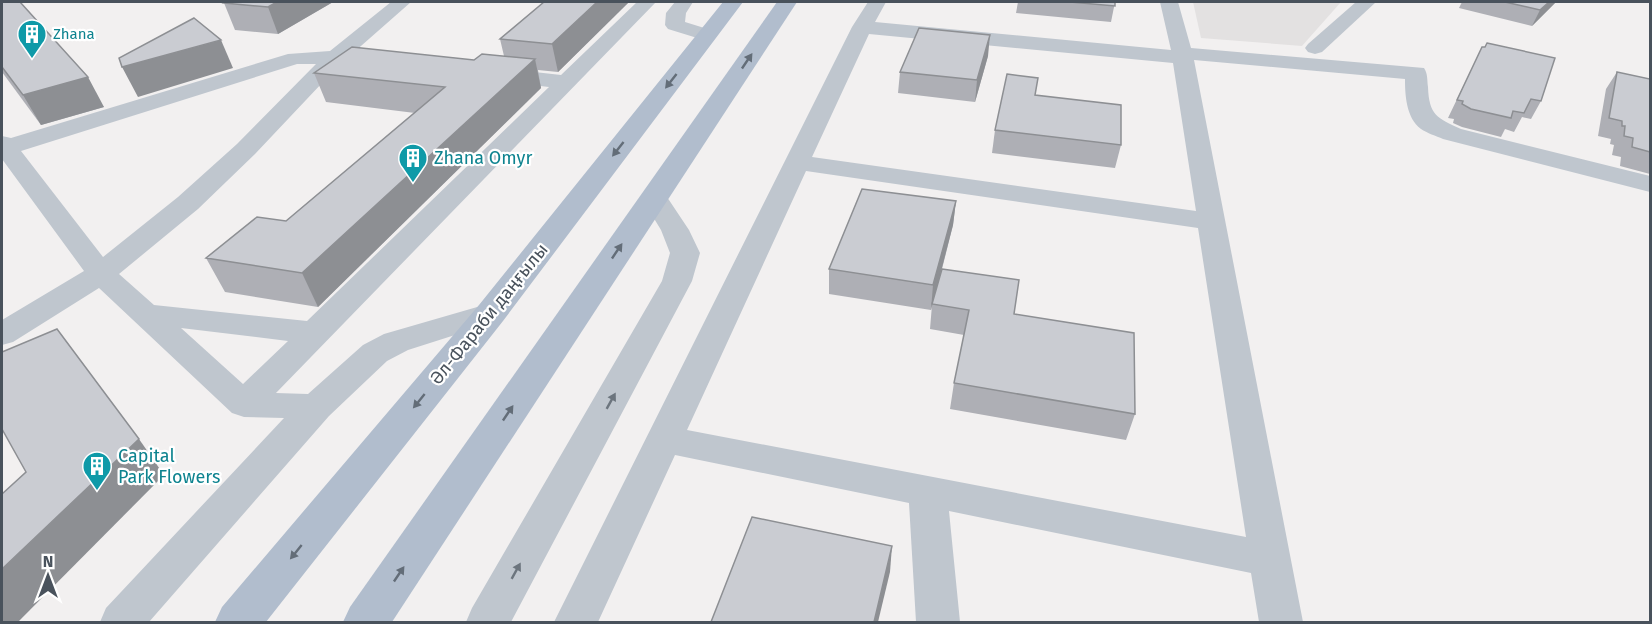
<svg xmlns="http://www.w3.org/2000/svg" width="1652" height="624" viewBox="0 0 1652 624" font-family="'Fira Sans',sans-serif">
<rect width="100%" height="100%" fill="#f2f0f0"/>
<polygon fill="#e3e1e1" points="1193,2 1341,2 1302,46 1201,38"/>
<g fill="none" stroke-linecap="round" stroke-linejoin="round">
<g fill="#bfc6ce" fill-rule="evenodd">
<path d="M391,2H411L353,53L388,57L391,62L388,67L380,68L340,64L255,154L198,209L119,274L154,305L307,321L549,87L490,80L487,75L490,70L498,68L561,75L637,2H656L276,393L308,394L363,345L384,334L491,303L502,306L507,313L502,320L408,350L387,361L329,416L149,622H100L106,608L284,418L244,417L232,413L99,288L13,342L2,345V320L84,271L2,159V136L11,138L288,54L330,51ZM297,64H316L237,144L178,197L103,257L21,151ZM181,328L288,341L243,384Z"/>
<polygon points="675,2 693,2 686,13 685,22 714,31 717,35 714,39 707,41 668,29 665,25 666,13"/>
<path d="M868,2H886L875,22L1171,50L1160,2H1178L1191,48L1424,68C1428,74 1427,80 1428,87C1429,115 1437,118 1461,129L1650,176V192L1443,139C1436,136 1427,133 1421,129C1406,118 1405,94 1405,79L1194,60L1303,622H1259L1251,573L949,511L960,622H916L909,503L675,455L598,622H554L852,27ZM869,34L1173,63L1196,211L812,157ZM806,171L1198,228L1246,537L687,430Z"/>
<polygon points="1356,2 1376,2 1322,52 1315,54 1308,52 1305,48 1308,44"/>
<polygon points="654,189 663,191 689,230 700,253 692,281 511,622 466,622 472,608 662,281 670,253 661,230 641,197 645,191"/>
</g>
<g fill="#b1bdcd" fill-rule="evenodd">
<polygon points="723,2 743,2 503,321 266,622 215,622 222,607 479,305"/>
<polygon points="777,2 797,2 392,622 343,622 350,607"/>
</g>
</g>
<g fill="#aeafb5">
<polygon points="2,2 104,107 41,125 2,72"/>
<polygon points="333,2 278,34 235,30 224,3"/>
<polygon points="544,2 629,2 558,72 538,70 541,88 318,307 225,292 206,258 286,221 415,113 326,102 314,73 474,60 504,56 500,39"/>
<polygon points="1018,2 1115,2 1111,22 1016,13"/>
<polygon points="1462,2 1556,2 1532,26 1459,8"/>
<polygon points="1482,47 1541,101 1531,119 1522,117 1514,132 1505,129 1501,137 1462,127 1453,123 1454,119 1448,118"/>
<polygon points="988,56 975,102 898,93 900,72"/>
<polygon points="1650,71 1650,174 1620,166 1621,157 1612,155 1614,145 1610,144 1611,139 1598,136 1606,89 1617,72 1649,79"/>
<polygon points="1036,95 1121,145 1115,168 992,153 995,130"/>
<polygon points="956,201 953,225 942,269 1014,314 1135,414 1126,440 950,409 954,383 964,335 930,329 932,305 931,310 829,294 829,269"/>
</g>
<g fill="#8d8f93">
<polygon points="277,2 333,2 278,34 268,7"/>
<polygon points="597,2 629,2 558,72 552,44"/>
<polygon points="1549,2 1556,2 1532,26 1540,10"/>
<polygon points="990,35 988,56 975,102 977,80"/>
<polygon points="221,40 233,68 138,97 122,67"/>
<polygon points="535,59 541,88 318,307 302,273"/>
<polygon points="88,77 104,107 41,125 23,95"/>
<polygon points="956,201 953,225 931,310 933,285"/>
<polygon points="139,439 164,475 18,622 2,622 2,569"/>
<polygon points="892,546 890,572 878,622 874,622"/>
</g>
<g fill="#caccd2" stroke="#8d8f93" stroke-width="1.5">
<polygon points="2,2 20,2 88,77 23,95 2,67"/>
<polygon points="226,2 277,2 268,7 224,3"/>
<polygon points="544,2 597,2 552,44 500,39"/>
<polygon points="1070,2 1115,2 1115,6"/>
<polygon points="1505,2 1549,2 1540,10"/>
<polygon points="194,18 221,40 122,67 119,58"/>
<polygon points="919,28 990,35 977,80 900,72"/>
<polygon points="1487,43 1555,58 1541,101 1531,99 1524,113 1513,111 1511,118 1471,109 1462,104 1463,101 1457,100 1482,47 1485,47"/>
<polygon points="352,47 474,60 482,54 535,59 302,273 206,258 257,217 286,221 445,87 314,73"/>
<polygon points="1617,72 1650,79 1650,152 1632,147 1633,138 1624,136 1625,126 1622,126 1622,121 1609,118"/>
<polygon points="1007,74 1038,78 1035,95 1121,105 1121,145 995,130"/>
<polygon points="862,189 956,201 933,285 829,269"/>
<polygon points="942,269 1019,280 1014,314 1134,333 1135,414 954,383 969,310 932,304"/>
<polygon points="57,329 139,439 2,569 2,494 26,472 2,429 2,352"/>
<polygon points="752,517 892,546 874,622 711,622"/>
</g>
<defs><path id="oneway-solid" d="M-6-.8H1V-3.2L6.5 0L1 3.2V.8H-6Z" transform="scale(1.5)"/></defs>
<g fill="#636d78">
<use href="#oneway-solid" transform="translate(747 61) rotate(-56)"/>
<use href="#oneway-solid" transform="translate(671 81) rotate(128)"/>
<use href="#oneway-solid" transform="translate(618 149) rotate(128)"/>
<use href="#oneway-solid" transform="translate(617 251) rotate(-56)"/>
<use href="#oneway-solid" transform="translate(419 401) rotate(129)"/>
<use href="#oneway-solid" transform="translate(508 413) rotate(-56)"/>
<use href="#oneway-solid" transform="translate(296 552) rotate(129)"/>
<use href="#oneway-solid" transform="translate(399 574) rotate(-56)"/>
</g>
<g fill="#6c757e">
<use href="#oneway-solid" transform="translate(611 401) rotate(-61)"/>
<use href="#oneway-solid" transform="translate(516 571) rotate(-61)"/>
</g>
<defs>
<g id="building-pin" transform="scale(1.5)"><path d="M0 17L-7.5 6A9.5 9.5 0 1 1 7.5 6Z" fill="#0f9aa8" stroke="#fff"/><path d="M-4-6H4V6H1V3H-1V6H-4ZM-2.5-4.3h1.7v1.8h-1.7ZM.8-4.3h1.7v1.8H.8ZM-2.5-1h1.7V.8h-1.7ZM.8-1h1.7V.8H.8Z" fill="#fff"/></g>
</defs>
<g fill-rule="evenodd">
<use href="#building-pin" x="32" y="34"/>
<use href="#building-pin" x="413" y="158"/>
<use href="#building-pin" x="97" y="466"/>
</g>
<g text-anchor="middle" stroke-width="4.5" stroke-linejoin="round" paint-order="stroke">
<g font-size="15" fill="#0d838f" stroke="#fff" text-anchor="start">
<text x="53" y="39">Zhana</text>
</g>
<g font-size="18" fill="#0d838f" stroke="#fff" text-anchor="start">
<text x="434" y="164">Zhana Omyr</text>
<text x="118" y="462">Capital<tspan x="118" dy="21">Park Flowers</tspan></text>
</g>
<g font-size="18" fill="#49525c" stroke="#fff">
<text transform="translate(489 314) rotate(-51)" y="6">Әл-Фараби даңғылы</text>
</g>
</g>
<rect width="1652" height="624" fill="none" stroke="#49525c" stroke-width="6"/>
<g transform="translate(48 576)" stroke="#ffffff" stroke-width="4.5" paint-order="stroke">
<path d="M0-4.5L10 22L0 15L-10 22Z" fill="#49525c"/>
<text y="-9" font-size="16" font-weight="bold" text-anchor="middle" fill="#49525c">N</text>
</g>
</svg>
